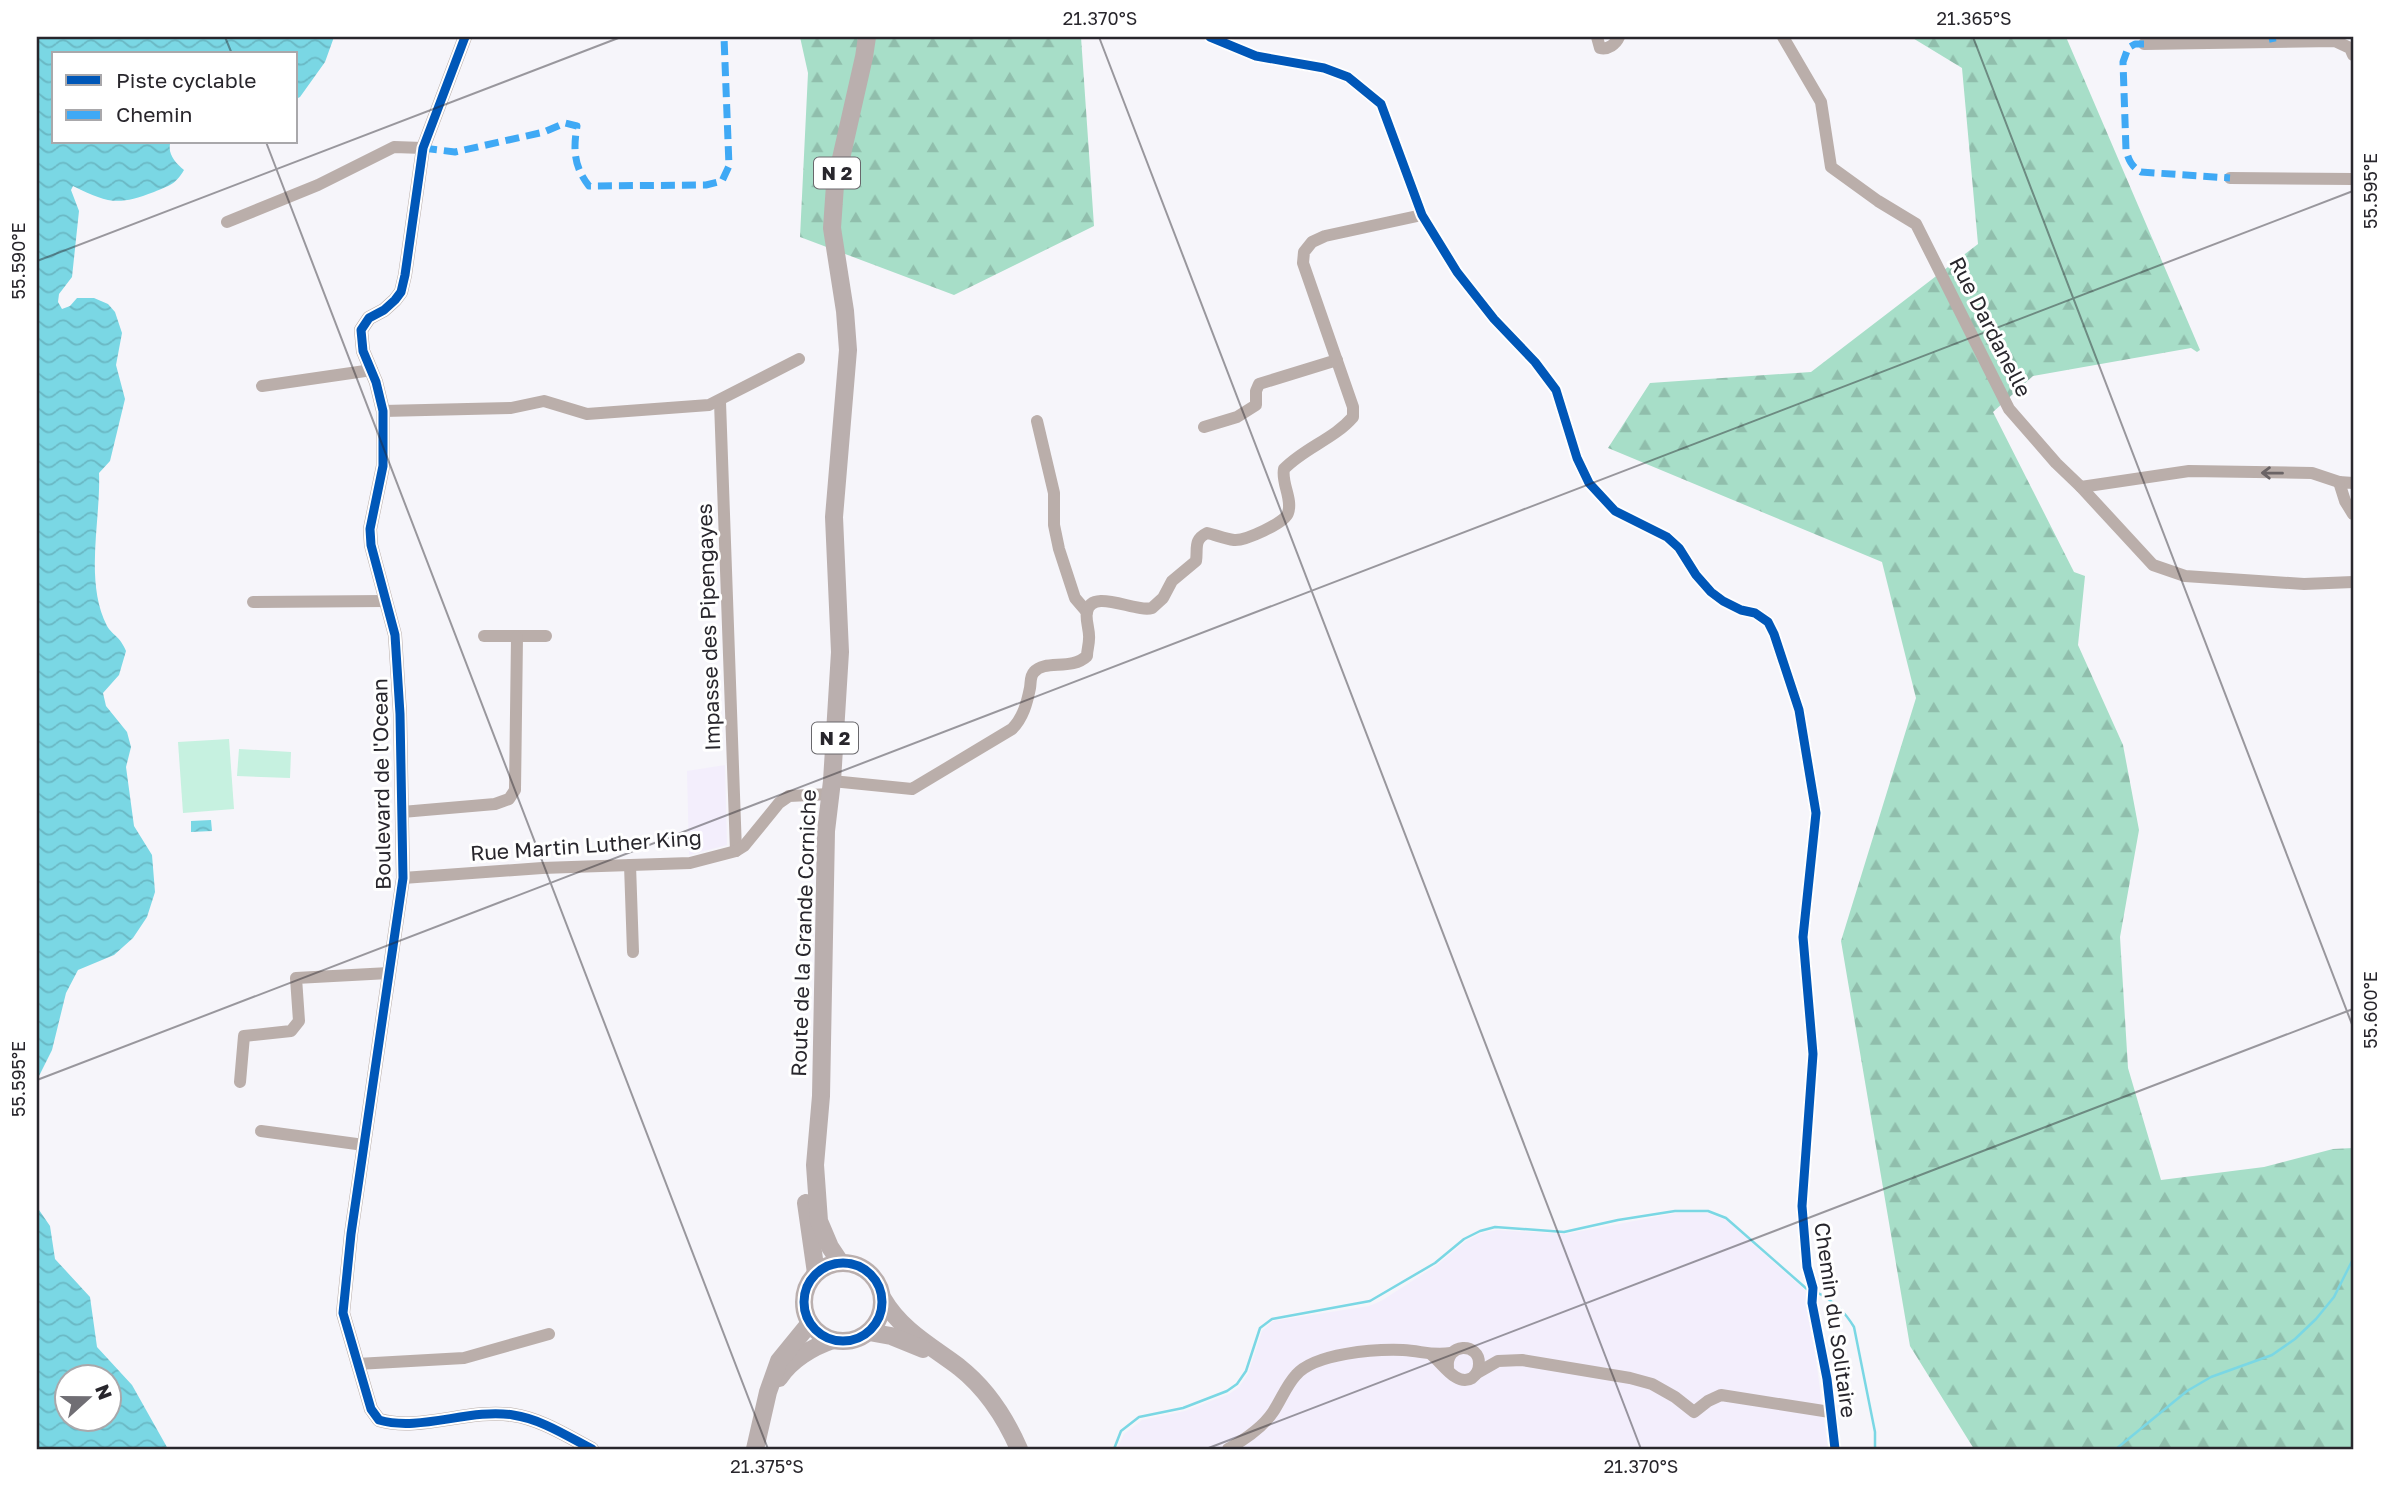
<svg xmlns="http://www.w3.org/2000/svg" width="2390" height="1486" viewBox="0 0 2390 1486" font-family="'Golos Text',sans-serif">
<defs>
<pattern id="forest-firs" width="22" height="20" patternUnits="userSpaceOnUse" patternTransform="scale(1.75)"><rect width="22" height="20" fill="#a7dec8"/><path d="M5 1l3.5 6h-7zM16 11l3.5 6h-7z" fill="#90beac"/></pattern>
<pattern id="water-waves" width="16" height="10" patternUnits="userSpaceOnUse" patternTransform="scale(1.75)"><rect width="16" height="10" fill="#7ad7e4"/><path d="M0 5q4-4 8 0t8 0" fill="none" stroke="#6ab8c4"/></pattern>
</defs>
<rect width="100%" height="100%" fill="#f6f5fa"/>
<g fill="#f3eefc">
<polygon points="725,765 727,845 689,855 687,771"/>
<polygon points="1676,1213 1708,1213 1726,1220 1807,1292 1828,1449 1117,1449 1124,1434 1142,1420 1185,1411 1229,1394 1239,1387 1248,1374 1262,1331 1273,1321 1369,1306 1381,1301 1437,1265 1466,1241 1482,1233 1497,1230 1566,1234"/>
</g>
<g fill="url(#forest-firs)">
<polygon points="800,37 1081,37 1094,226 954,295 800,237 808,73"/>
<polygon points="1911,37 2066,37 2200,350 2197,352 2191,348 2033,376 1993,412 2074,572 2085,576 2078,645 2123,745 2139,830 2120,937 2128,1068 2161,1180 2264,1167 2333,1149 2353,1148 2353,1449 1974,1449 1910,1346 1841,941 1916,698 1882,562 1608,448 1650,383 1811,372 1978,244 1962,68"/>
</g>
<g fill="#c6f1e0">
<polygon points="229,739 234,809 183,813 178,742"/>
<polygon points="239,749 291,752 290,778 237,776"/>
</g>
<g fill="url(#water-waves)" fill-rule="evenodd">
<path d="M37,37H334L325,62L300,97L296,99V54H54V142H175L170,144C168,155 176,163 184,170C175,185 170,185 154,192C117,206 108,203 73,186L71,190L79,211L72,277L59,294L58,302L62,309L70,306L77,298H94L108,304L115,312L122,333L116,365L125,399L110,461L99,473C101,520 84,581 107,626C112,635 120,636 126,651L119,675L103,693L106,706L127,732L131,747L126,767L134,826L152,855L155,892L147,917L133,938L114,955L78,970L66,993L52,1050L37,1080Z"/>
<polygon points="211,820 212,831 191,832 191,821"/>
<path d="M37,1207L50,1226L55,1259L90,1297L97,1347L132,1385L168,1449H37ZM66,1378H108V1420H66Z"/>
</g>
<g fill="none" stroke-linecap="round" stroke-linejoin="round">
<g stroke="#7ad7e4" stroke-width="2.5">
<path d="M1818,1293C1834,1301 1845,1312 1854,1327L1875,1432V1449"/>
<polyline points="1114,1449 1121,1431 1139,1417 1183,1408 1227,1391 1237,1384 1246,1371 1260,1328 1272,1319 1370,1301 1435,1263 1464,1239 1480,1231 1495,1227 1564,1232 1618,1220 1675,1211 1708,1211 1726,1218 1808,1290"/>
<polyline points="2116,1449 2187,1391 2211,1377 2272,1355 2295,1339 2316,1319 2334,1297 2353,1259"/>
</g>
<g stroke="#baaeaa" stroke-width="12">
<polyline points="1210,37 1256,56 1324,68 1348,77 1381,104 1422,215 1457,272 1494,319 1535,362 1556,390 1577,458 1589,483 1615,511 1667,537 1679,548 1696,575 1711,592 1723,601 1741,610 1755,613 1768,622 1774,634 1799,710 1816,813 1803,937 1813,1054 1802,1206 1807,1267 1813,1288 1812,1303 1827,1379 1835,1449"/>
<path d="M1597,37L1600,48C1608,50 1616,44 1619,37"/>
<polyline points="1783,37 1821,102 1831,167 1878,201 1916,224 2009,409 2056,463 2081,487 2153,565 2185,576 2304,584 2353,582"/>
<polyline points="2144,44 2335,41 2350,48 2353,55"/>
<polyline points="2230,178 2353,179"/>
<polyline points="227,222 318,185 394,147 423,148"/>
<polyline points="262,386 372,370"/>
<polyline points="720,402 736,851"/>
<polyline points="383,411 511,408 544,401 587,414 709,405 799,359"/>
<polyline points="1037,421 1054,493 1054,525 1059,549 1075,598 1087,612"/>
<polyline points="1204,427 1237,417 1256,405 1256,391 1259,384 1337,360"/>
<polyline points="2353,483 2339,482 2345,501 2353,514"/>
<polyline points="2081,487 2189,471 2312,473 2339,482"/>
<polyline points="253,602 384,601"/>
<polyline points="484,636 546,636"/>
<path d="M832,781L912,789L1012,729C1023,718 1027,703 1030,688C1031,682 1030,676 1034,672C1045,659 1071,671 1087,656C1087,650 1089,645 1089,639C1090,630 1085,620 1087,612C1091,587 1136,613 1152,608L1163,598L1172,581L1196,561C1198,548 1193,540 1207,533C1216,535 1225,539 1234,540C1245,541 1285,523 1288,513C1293,499 1281,483 1284,469C1304,448 1334,439 1353,417V407L1303,263L1304,252L1312,242L1325,236L1422,215"/>
<polyline points="402,812 495,804 509,799 515,790 517,637"/>
<polyline points="630,865 633,952"/>
<polyline points="403,878 542,868 690,863 736,851 744,846 779,803 789,796 830,794"/>
<polyline points="240,1082 244,1036 291,1031 299,1021 296,978 389,973"/>
<polyline points="261,1131 364,1145"/>
<path d="M1432,1355C1443,1364 1457,1387 1472,1378C1476,1375 1479,1370 1479,1364C1480,1342 1445,1342 1448,1368"/>
<polyline points="357,1364 464,1358 549,1334"/>
<polyline points="1477,1373 1498,1361 1522,1360 1630,1378 1652,1384 1675,1397 1694,1412 1708,1401 1721,1395 1830,1412"/>
<path d="M1228,1449C1244,1440 1263,1427 1273,1412C1281,1400 1286,1386 1296,1375C1315,1353 1375,1349 1403,1350C1422,1351 1431,1356 1451,1353"/>
</g>
<path stroke="#baaeaa" stroke-width="14" d="M465,37L423,148L405,275L401,292L395,300L384,310L369,318L361,330L363,351L376,382L383,411V466L370,529L371,545L395,635L400,714L403,878L351,1234L343,1313L371,1409L379,1420C420,1432 470,1408 513,1415C541,1419 567,1436 592,1449"/>
<g stroke="#baafae" stroke-width="18">
<polyline points="806,1203 816,1273"/>
<polyline points="840,1262 830,1247 819,1221 815,1165 821,1096 826,831 832,781 840,652 834,517 848,350 845,311 832,228 835,185 864,57 867,37"/>
<circle cx="843" cy="1302" r="39"/>
<path d="M883,1299C901,1330 931,1346 959,1367C987,1389 1005,1417 1019,1449"/>
<polyline points="869,1332 891,1336 923,1349"/>
<path d="M779,1378C791,1360 812,1347 833,1340"/>
<polyline points="755,1449 768,1392 779,1361 810,1323"/>
</g>
<g stroke="#3fa9f5" stroke-width="7" stroke-dasharray="14 7" stroke-linecap="butt">
<polyline points="2272,37 2273,42"/>
<path d="M2144,44H2135L2128,48L2123,62L2126,150C2129,161 2131,166 2141,172L2230,178"/>
<path d="M423,148L455,152L544,132L565,123L577,126C573,150 574,167 589,186L706,185L722,181L729,166L724,37"/>
</g>
<g stroke="#fff" stroke-width="13">
<g id="cycleway">
<path d="M465,37L423,148L405,275L401,292L395,300L384,310L369,318L361,330L363,351L376,382L383,411V466L370,529L371,545L395,635L400,714L403,878L351,1234L343,1313L371,1409L379,1420C420,1432 470,1408 513,1415C541,1419 567,1436 592,1449"/>
<polyline points="1210,37 1256,56 1324,68 1348,77 1381,104 1422,215 1457,272 1494,319 1535,362 1556,390 1577,458 1589,483 1615,511 1667,537 1679,548 1696,575 1711,592 1723,601 1741,610 1755,613 1768,622 1774,634 1799,710 1816,813 1803,937 1813,1054 1802,1206 1807,1267 1813,1288 1812,1303 1827,1379 1835,1449"/>
<circle cx="843" cy="1302" r="39"/>
</g>
</g>
<use href="#cycleway" stroke="#0057b8" stroke-width="9"/>
</g>
<defs><path id="oneway-shaft" d="M-6 0H5M1.5-3L5.5 0L1.5 3" fill="none" stroke-width="1.6" stroke-linecap="round" stroke-linejoin="round" transform="scale(1.75)"/></defs>
<use stroke="#6a6365" href="#oneway-shaft" transform="translate(2272 473) rotate(-179)"/>
<path fill="none" stroke="#28262c" stroke-width="2" stroke-opacity="0.45" d="M225,37L232,54M1099,37L1641,1449M1973,37L2353,1027M266,142L768,1449M37,261L621,37M37,1080L2353,191M1206,1449L2353,1009"/>
<g text-anchor="middle" stroke-width="6" stroke-linejoin="round" paint-order="stroke">
<g fill="#fff" stroke="#68676b" stroke-width="2">
<rect x="814" y="157.5" width="46" height="31" rx="5"/>
<rect x="812" y="722.5" width="46" height="31" rx="5"/>
</g>
<g font-size="19" font-weight="bold" fill="#28262c">
<text x="837" y="180">N 2</text>
<text x="835" y="745">N 2</text>
</g>
<g font-size="21" fill="#28262c" stroke="#fff">
<text transform="translate(1990 327) rotate(63)" y="7">Rue Dardanelle</text>
<text transform="translate(709 627) rotate(-92)" y="7">Impasse des Pipengayes</text>
<text transform="translate(382 784) rotate(-91)" y="7">Boulevard de l'Ocean</text>
<text transform="translate(586 846) rotate(-4)" y="7">Rue Martin Luther King</text>
<text transform="translate(804 933) rotate(-88)" y="7">Route de la Grande Corniche</text>
<text transform="translate(1835 1320) rotate(82)" y="7">Chemin du Solitaire</text>
</g>
</g>
<rect width="2390" height="1486" fill="none" stroke="#ffffff" stroke-width="77"/>
<rect x="52" y="52" width="245" height="91" fill="#ffffff" stroke="#a9a8ab" stroke-width="2"/>
<rect x="66" y="75" width="35" height="10" fill="#0057b8" stroke="#a9a8ab" stroke-width="2"/>
<text x="116" y="88" font-size="21" fill="#28262c">Piste cyclable</text>
<rect x="66" y="110" width="35" height="10" fill="#3fa9f5" stroke="#a9a8ab" stroke-width="2"/>
<text x="116" y="122" font-size="21" fill="#28262c">Chemin</text>
<g transform="translate(88 1398) rotate(69)"><circle r="33" fill="#ffffff" stroke="#a9a8ab" stroke-width="2"/>
<path d="M0-5L12 26L0 18L-12 26Z" fill="#706e74"/>
<text y="-10" font-size="19" font-weight="bold" text-anchor="middle" fill="#28262c">N</text>
</g>
<rect x="38" y="38" width="2314" height="1410" fill="none" stroke="#28262c" stroke-width="2.5"/>
<g font-size="18" text-anchor="middle" fill="#28262c">
<text x="1100" y="25">21.370°S</text>
<text x="1974" y="25">21.365°S</text>
<text transform="translate(2371 191) rotate(-90)" y="6">55.595°E</text>
<text transform="translate(19 261) rotate(-90)" y="6">55.590°E</text>
<text transform="translate(2371 1010) rotate(-90)" y="6">55.600°E</text>
<text transform="translate(19 1079) rotate(-90)" y="6">55.595°E</text>
<text x="767" y="1473">21.375°S</text>
<text x="1641" y="1473">21.370°S</text>
</g>
</svg>
